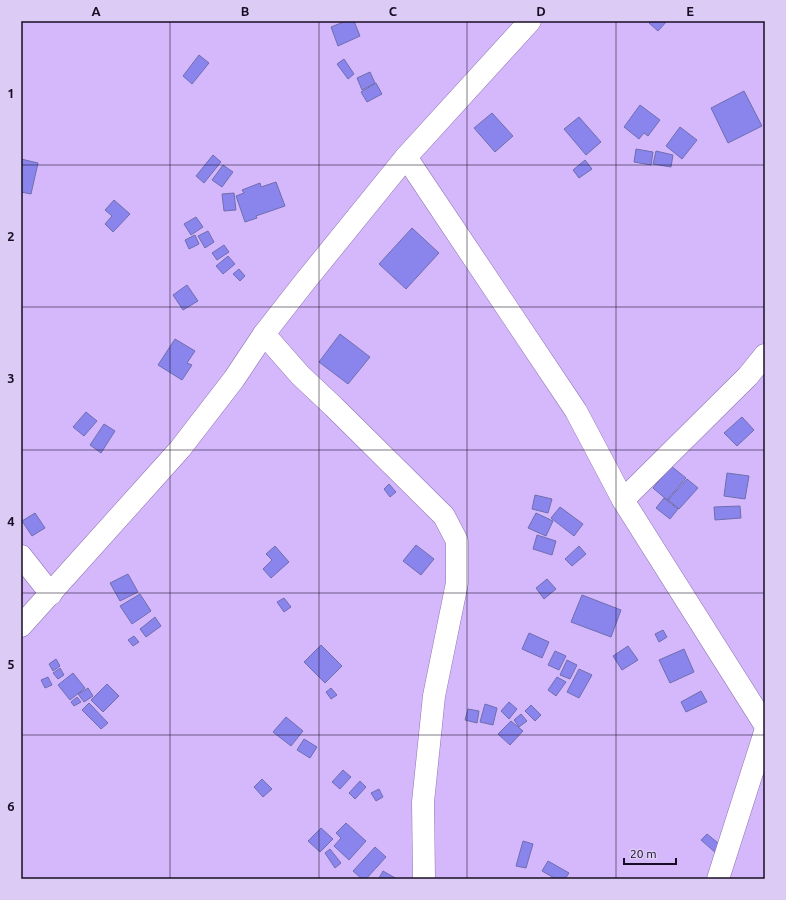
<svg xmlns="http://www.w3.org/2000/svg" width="786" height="900" viewBox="0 0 786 900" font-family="Ubuntu,sans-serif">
<rect width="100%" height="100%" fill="#d5b8fc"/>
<g fill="#8a85ed" stroke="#6f6ead">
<polygon points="346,21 354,21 360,36 338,46 331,27"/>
<polygon points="651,21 667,21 658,31 649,23"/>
<polygon points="199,55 209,63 192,84 183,76"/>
<polygon points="344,59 354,74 348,79 337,64"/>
<polygon points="370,72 375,83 362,90 357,78"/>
<polygon points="376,83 382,94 367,102 361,92"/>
<polygon points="744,91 762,126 728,143 711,108"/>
<polygon points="640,105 660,120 648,136 644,133 639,139 624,127"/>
<polygon points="492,113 513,136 495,152 474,128"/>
<polygon points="579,117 601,142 586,155 564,129"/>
<polygon points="680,127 697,140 682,159 666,146"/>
<polygon points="636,149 653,152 651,165 634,162"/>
<polygon points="656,151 673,155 671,167 653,164"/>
<polygon points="213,155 221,162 204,183 196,176"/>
<polygon points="21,159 38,163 31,194 21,192"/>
<polygon points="585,160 592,169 579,178 573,170"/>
<polygon points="223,165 233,172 222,187 212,180"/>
<polygon points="276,182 285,206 256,216 257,218 245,222 236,196 244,193 242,190 260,183 261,187"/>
<polygon points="234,193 236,210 224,211 222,194"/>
<polygon points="114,200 130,214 113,232 105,224 112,216 105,210"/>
<polygon points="196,217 203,227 191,235 184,224"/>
<polygon points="412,228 439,253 406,289 379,264"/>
<polygon points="208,231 214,242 205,248 198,236"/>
<polygon points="195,235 199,244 189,249 185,240"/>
<polygon points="224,245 229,252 217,260 212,253"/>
<polygon points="228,256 235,264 223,274 216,266"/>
<polygon points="239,269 245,276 240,281 233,274"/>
<polygon points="187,285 198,301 183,310 173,295"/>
<polygon points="340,334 370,357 348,384 319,362"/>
<polygon points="175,339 195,351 187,363 192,365 182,380 158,365"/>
<polygon points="86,412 97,421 84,436 73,427"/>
<polygon points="742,417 754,430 737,446 724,433"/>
<polygon points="104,424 115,431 101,453 90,445"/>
<polygon points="671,466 686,478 667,500 653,488"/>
<polygon points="727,473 749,476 745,499 724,496"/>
<polygon points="687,479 698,488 679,509 668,500"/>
<polygon points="389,484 396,492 390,497 384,489"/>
<polygon points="535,495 552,499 548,513 532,509"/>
<polygon points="664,498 678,509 670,519 656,508"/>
<polygon points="740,506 741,518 715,520 714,507"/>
<polygon points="560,507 583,524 574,536 551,518"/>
<polygon points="35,513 45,528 32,536 22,521"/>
<polygon points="536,513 553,521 546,536 528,528"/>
<polygon points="537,535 556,541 552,555 533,549"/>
<polygon points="416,545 434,559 421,575 403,561"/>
<polygon points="275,546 289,562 271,578 263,569 272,560 266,554"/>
<polygon points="579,546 586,554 572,566 565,559"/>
<polygon points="128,574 138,592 120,601 110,583"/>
<polygon points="547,579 556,589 544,599 536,588"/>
<polygon points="140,594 151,611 132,624 120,606"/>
<polygon points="582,595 621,610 611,637 571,622"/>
<polygon points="284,598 291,607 284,612 277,602"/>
<polygon points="155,617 161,626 146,637 140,629"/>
<polygon points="663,630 667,637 659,642 655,634"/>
<polygon points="529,633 549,642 542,658 522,649"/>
<polygon points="134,636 139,642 133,646 128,640"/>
<polygon points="321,645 342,666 325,683 304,662"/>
<polygon points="628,646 638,660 622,670 613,656"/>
<polygon points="684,649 694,672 670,683 659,660"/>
<polygon points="555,651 566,656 559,670 548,665"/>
<polygon points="56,659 60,666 53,671 49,664"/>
<polygon points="567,660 577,665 570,679 560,675"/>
<polygon points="60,668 64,675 58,679 53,673"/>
<polygon points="579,669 592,675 579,698 567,692"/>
<polygon points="73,673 85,688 70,700 58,685"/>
<polygon points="48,677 52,685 45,688 41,680"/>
<polygon points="557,677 566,682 556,696 548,690"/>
<polygon points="107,684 119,696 103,712 91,700"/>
<polygon points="88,688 93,696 84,702 78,694"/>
<polygon points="331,688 337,695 331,699 326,692"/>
<polygon points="701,691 707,702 686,712 681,702"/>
<polygon points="77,697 81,702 74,706 71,702"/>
<polygon points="509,702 517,709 509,719 501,711"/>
<polygon points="89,703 108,723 101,729 82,710"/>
<polygon points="485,704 497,708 493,725 480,722"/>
<polygon points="531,705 541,715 535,721 525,711"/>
<polygon points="468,709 479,711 477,723 465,720"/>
<polygon points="521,714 527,721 519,727 514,720"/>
<polygon points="286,717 303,731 291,746 273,732"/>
<polygon points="511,721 523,731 510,745 498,734"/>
<polygon points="304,739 317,747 310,758 297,750"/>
<polygon points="343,770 351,777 340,789 332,782"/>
<polygon points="262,779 272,789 263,797 254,787"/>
<polygon points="360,781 366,787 355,799 349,793"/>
<polygon points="379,789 383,797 376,801 371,793"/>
<polygon points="346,823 366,841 349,860 334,846 341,838 336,833"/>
<polygon points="321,828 333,839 320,852 308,841"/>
<polygon points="707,834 723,847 717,854 701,840"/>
<polygon points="523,841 533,844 526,868 516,866"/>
<polygon points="375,847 386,857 366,879 362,879 353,871"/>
<polygon points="330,849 341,863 335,868 325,853"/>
<polygon points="548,861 569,873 565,879 556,879 542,871"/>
<polygon points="383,871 397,879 381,879 379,878"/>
</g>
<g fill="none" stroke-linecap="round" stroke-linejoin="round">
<g stroke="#8e73b1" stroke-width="23">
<g id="minor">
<polyline points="406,157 576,411 623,500 765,725"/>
<polyline points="264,334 300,375 334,407 444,516 457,541 457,583 434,696 423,802 424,879"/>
<polyline points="623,500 748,376 765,355"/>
<polyline points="21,556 51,594"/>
<polyline points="21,626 180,449 234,379 264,334 303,284 406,157 530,21"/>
<polyline points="718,879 765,732"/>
</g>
</g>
<use href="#minor" stroke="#fff" stroke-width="22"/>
</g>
<path fill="none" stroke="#170c23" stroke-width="1" stroke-opacity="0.55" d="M170,21V879M319,21V879M467,21V879M616,21V879M21,165H765M21,307H765M21,450H765M21,593H765M21,735H765"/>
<rect width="786" height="900" fill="none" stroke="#dcccf5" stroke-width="44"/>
<path d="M624 858v6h52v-6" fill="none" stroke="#170c23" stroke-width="2"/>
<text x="630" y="858" font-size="12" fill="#170c23" stroke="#dcccf5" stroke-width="3" paint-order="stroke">20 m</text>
<rect x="22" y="22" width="742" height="856" fill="none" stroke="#170c23" stroke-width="1.5"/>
<g font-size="13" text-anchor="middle" font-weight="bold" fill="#170c23">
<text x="96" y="16">A</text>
<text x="245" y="16">B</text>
<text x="393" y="16">C</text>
<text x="541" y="16">D</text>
<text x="690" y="16">E</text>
<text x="11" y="98">1</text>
<text x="11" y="241">2</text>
<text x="11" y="383">3</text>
<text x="11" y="526">4</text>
<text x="11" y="669">5</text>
<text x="11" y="811">6</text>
</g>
</svg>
